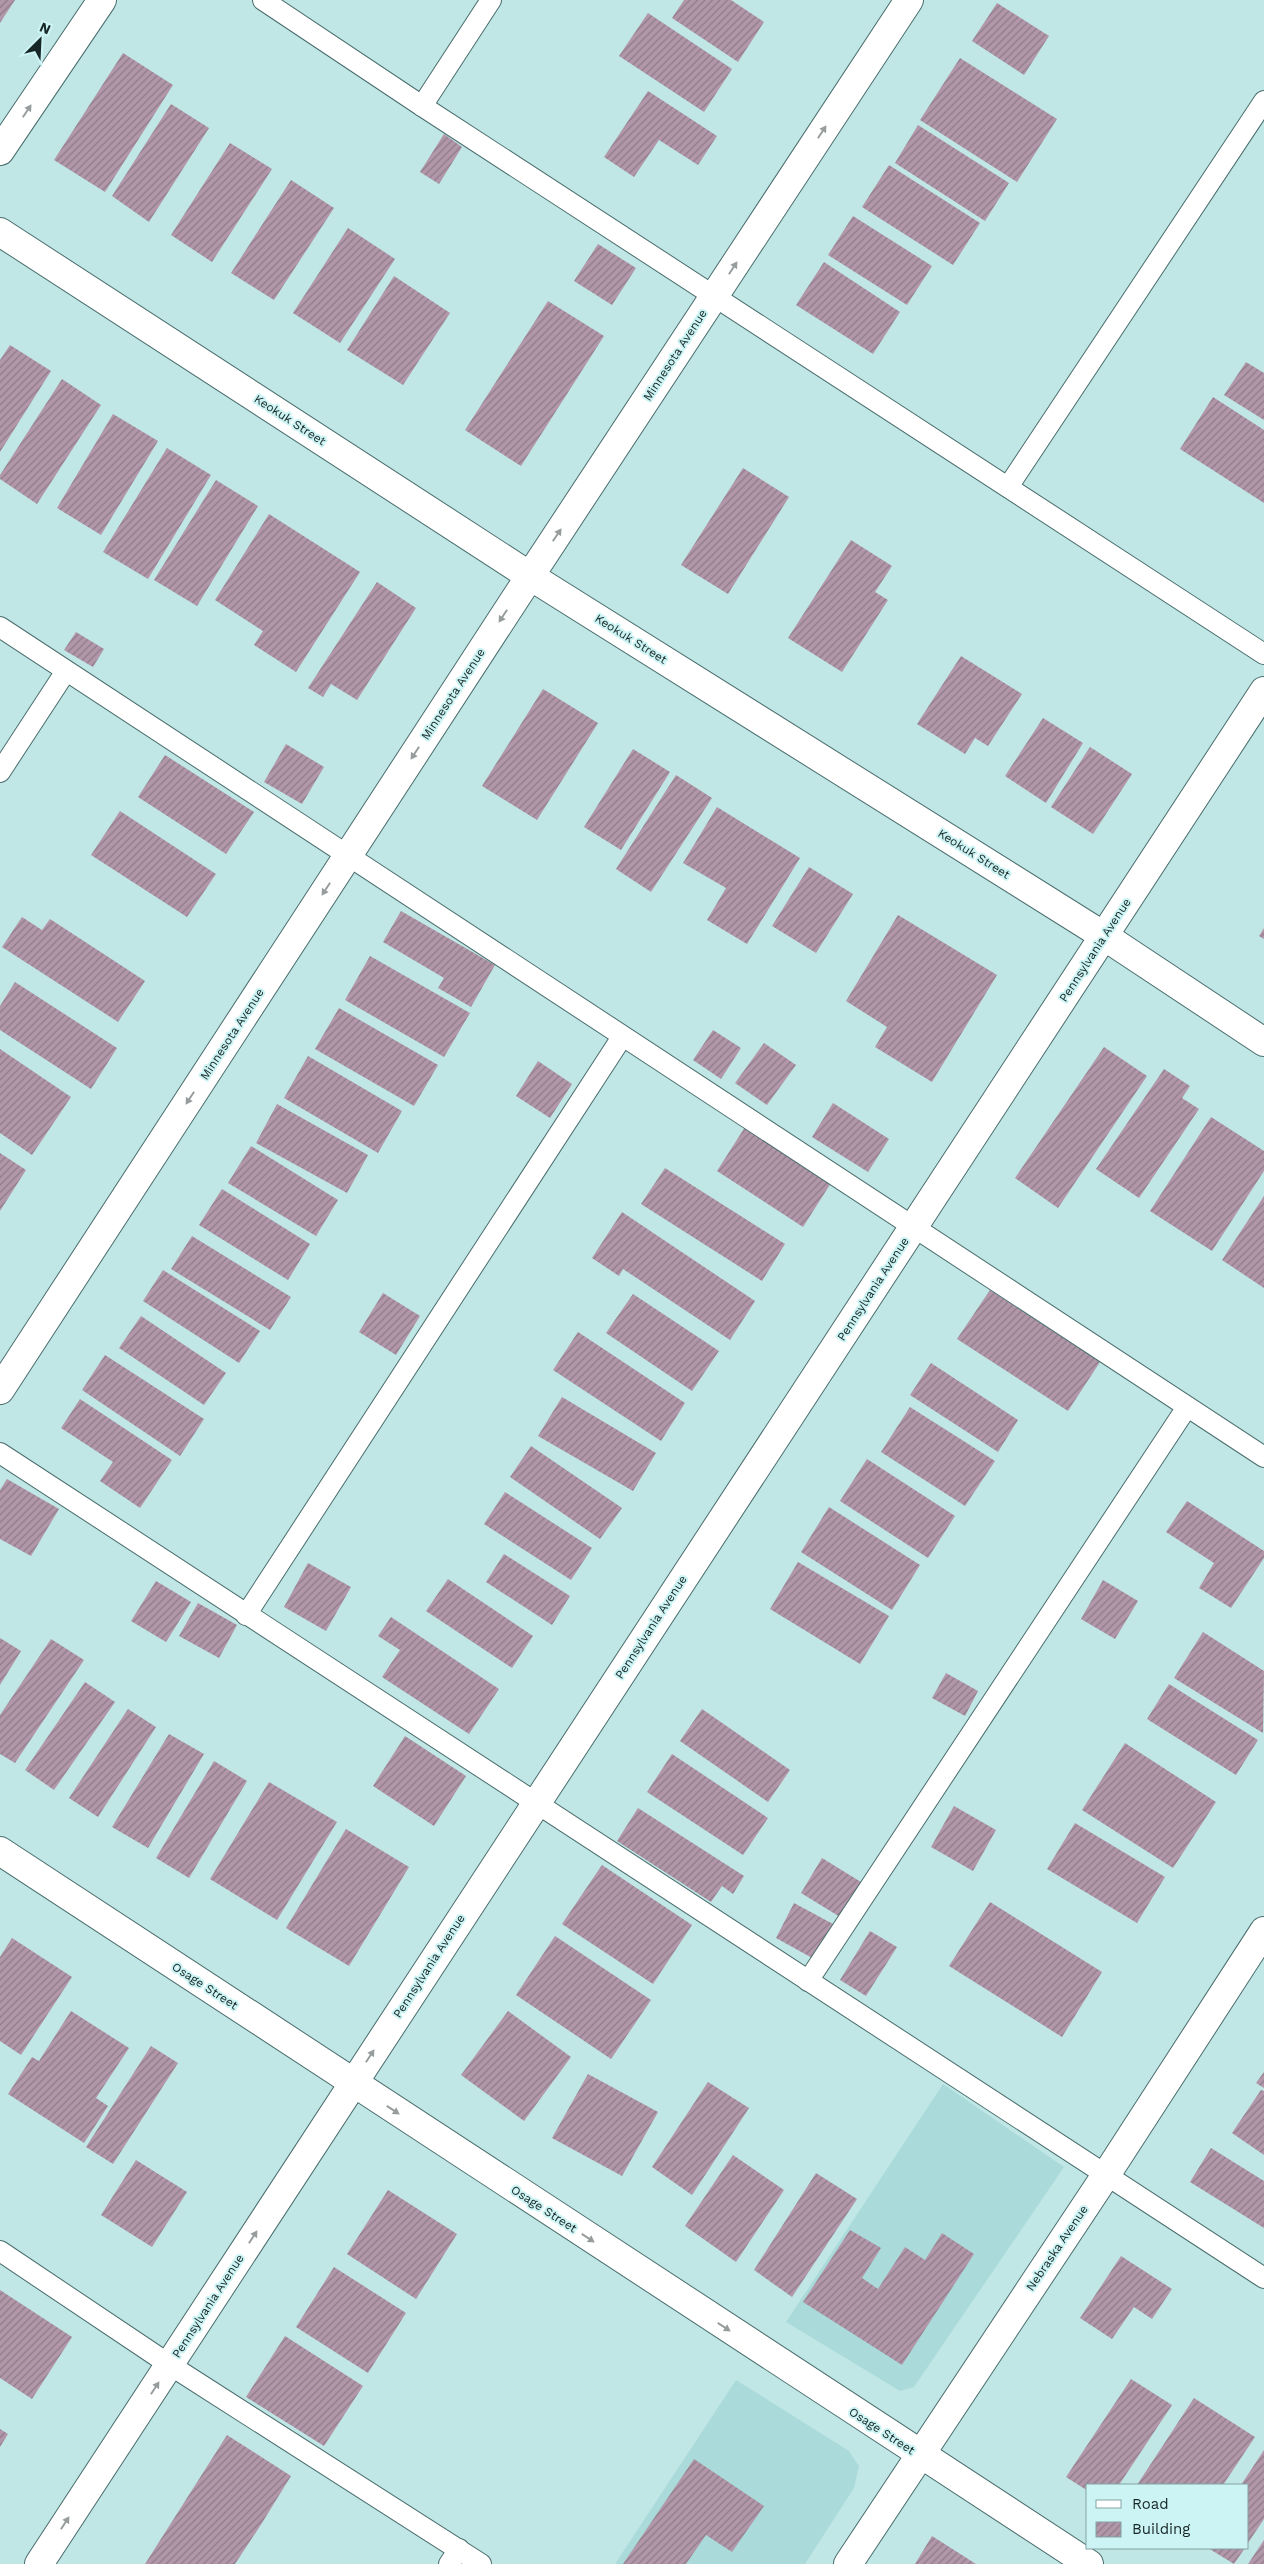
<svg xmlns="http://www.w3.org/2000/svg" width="1264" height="2564" viewBox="0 0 1264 2564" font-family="'Work Sans',sans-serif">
<defs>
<pattern id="building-hatch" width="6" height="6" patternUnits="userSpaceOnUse" patternTransform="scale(1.25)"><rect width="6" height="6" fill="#b197a9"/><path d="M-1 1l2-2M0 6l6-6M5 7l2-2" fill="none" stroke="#8f7b89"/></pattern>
</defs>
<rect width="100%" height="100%" fill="#c0e7e6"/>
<g fill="#aadada">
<polygon points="943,2084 1064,2167 914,2387 900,2391 786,2322"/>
<polygon points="736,2380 849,2451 859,2466 854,2488 805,2564 615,2564"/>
</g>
<g fill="url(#building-hatch)">
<polygon points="0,0 15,0 0,23"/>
<polygon points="684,0 731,0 764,22 738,62 672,18"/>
<polygon points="997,3 1049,36 1024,75 972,41"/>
<polygon points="648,13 732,69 704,112 619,56"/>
<polygon points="123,53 173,85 105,192 54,160"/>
<polygon points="960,58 1057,119 1017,182 920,120"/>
<polygon points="648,91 717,136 698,165 659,140 634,177 604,157"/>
<polygon points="171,104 209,128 149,222 112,196"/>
<polygon points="918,125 1009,183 985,221 895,163"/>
<polygon points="444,134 462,147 439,184 420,172"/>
<polygon points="230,143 272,169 212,262 171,235"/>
<polygon points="889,165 980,223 953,265 862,207"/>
<polygon points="291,180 334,208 274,300 231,273"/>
<polygon points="853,216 932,266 907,305 828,255"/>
<polygon points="348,228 395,259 340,343 293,313"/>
<polygon points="598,244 636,268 612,305 574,281"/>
<polygon points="824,262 900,312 873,354 796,305"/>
<polygon points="394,276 450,313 403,385 347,350"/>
<polygon points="548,301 604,336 521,466 465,430"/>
<polygon points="10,345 51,371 0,452 0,360"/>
<polygon points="1246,362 1264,373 1264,420 1224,395"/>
<polygon points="62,379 101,405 37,504 0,479 0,475"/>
<polygon points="1213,397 1264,430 1264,503 1180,449"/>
<polygon points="113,414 158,441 101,535 57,508"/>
<polygon points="167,448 211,475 148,579 103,552"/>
<polygon points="743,468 789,497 728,594 681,565"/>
<polygon points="216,480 258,506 197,606 154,580"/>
<polygon points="269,514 360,572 296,672 254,645 263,631 215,600"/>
<polygon points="851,540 892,566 875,592 888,600 842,672 788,638"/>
<polygon points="377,582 416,608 357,700 331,684 323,697 308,688"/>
<polygon points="76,632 104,649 93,667 64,650"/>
<polygon points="961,656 1022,694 988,746 975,738 965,754 917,724"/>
<polygon points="543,689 598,723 537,820 482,786"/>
<polygon points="1043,718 1083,743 1046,803 1005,776"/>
<polygon points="286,744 324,767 302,804 264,782"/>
<polygon points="1090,747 1132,774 1093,834 1051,807"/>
<polygon points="633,749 670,772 621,850 584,827"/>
<polygon points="165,755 254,812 226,854 138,797"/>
<polygon points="676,775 712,798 651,892 616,869"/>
<polygon points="717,807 800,858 747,944 707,920 726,888 683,863"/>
<polygon points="120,811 216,874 187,917 91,855"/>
<polygon points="809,867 853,894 816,953 772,926"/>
<polygon points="401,911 495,965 471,1007 438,988 444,978 383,942"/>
<polygon points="898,915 997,975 932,1082 875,1047 887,1027 846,1001"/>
<polygon points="22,917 42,930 50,919 145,981 118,1022 2,947"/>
<polygon points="1264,928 1264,939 1259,936"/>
<polygon points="370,956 470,1013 444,1057 345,1000"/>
<polygon points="15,982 117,1048 91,1089 0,1030 0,1006"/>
<polygon points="339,1008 438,1065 414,1106 315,1049"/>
<polygon points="713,1030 741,1048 721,1079 693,1060"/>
<polygon points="764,1043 796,1065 767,1105 735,1083"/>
<polygon points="1104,1047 1147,1076 1058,1208 1015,1178"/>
<polygon points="0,1049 71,1097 32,1155 0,1133"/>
<polygon points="308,1056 402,1111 378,1153 284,1098"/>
<polygon points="538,1061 572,1084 550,1118 516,1096"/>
<polygon points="1164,1069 1190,1086 1182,1098 1199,1109 1139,1198 1096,1169"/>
<polygon points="833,1103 889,1139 868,1172 812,1137"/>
<polygon points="277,1104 368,1155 347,1193 256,1143"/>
<polygon points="1211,1117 1264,1151 1264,1171 1212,1251 1150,1211"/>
<polygon points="745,1127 831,1183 803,1227 717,1171"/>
<polygon points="251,1146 338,1200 316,1236 228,1183"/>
<polygon points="0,1153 26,1170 0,1211"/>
<polygon points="665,1168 785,1244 762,1281 641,1204"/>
<polygon points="222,1189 310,1244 288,1280 199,1225"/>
<polygon points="1264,1196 1264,1288 1222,1260"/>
<polygon points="622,1212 755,1301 730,1340 623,1269 619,1276 592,1258"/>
<polygon points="192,1236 291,1297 270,1330 171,1269"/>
<polygon points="163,1270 260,1331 239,1363 143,1301"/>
<polygon points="990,1290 1100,1362 1068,1411 957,1339"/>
<polygon points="383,1293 420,1316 396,1355 359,1332"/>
<polygon points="633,1294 719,1351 692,1391 606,1333"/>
<polygon points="141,1316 226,1373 204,1405 119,1348"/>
<polygon points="578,1332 685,1403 661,1441 553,1370"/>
<polygon points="105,1355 204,1419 180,1456 82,1390"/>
<polygon points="931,1363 1018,1420 998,1452 910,1395"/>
<polygon points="562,1397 656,1453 633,1491 538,1436"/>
<polygon points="80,1399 172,1460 140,1508 100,1481 113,1462 61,1428"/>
<polygon points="910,1407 995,1461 965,1506 881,1452"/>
<polygon points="531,1446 622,1508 600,1539 510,1477"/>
<polygon points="867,1459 955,1516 928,1558 840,1501"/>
<polygon points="7,1479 59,1509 31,1556 0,1539 0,1490"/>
<polygon points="505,1492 592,1548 571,1580 484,1524"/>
<polygon points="1187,1501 1264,1551 1264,1558 1231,1608 1199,1588 1214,1563 1166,1532"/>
<polygon points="829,1507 920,1565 892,1610 801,1552"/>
<polygon points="504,1554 570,1596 552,1625 486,1582"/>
<polygon points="798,1562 889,1616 860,1664 770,1609"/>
<polygon points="308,1563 351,1587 326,1631 284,1607"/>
<polygon points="448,1579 533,1636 512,1668 426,1611"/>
<polygon points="1103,1580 1138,1601 1115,1639 1081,1619"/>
<polygon points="156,1581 191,1602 166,1642 131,1621"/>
<polygon points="198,1603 237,1625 219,1658 179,1636"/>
<polygon points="391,1617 499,1689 469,1734 382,1677 400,1650 378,1636"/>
<polygon points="1203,1632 1264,1671 1263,1733 1174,1678"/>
<polygon points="0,1638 21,1651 0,1685"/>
<polygon points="51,1639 84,1660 15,1763 0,1754 0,1715"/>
<polygon points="946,1673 978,1691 965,1716 932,1698"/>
<polygon points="85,1682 115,1702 54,1790 25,1770"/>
<polygon points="1169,1684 1258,1740 1236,1775 1147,1719"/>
<polygon points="128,1709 156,1727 98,1817 69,1798"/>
<polygon points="702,1709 790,1770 768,1802 680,1741"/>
<polygon points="169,1734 204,1754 148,1848 112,1827"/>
<polygon points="405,1736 466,1776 434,1826 373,1786"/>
<polygon points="1125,1743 1216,1802 1173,1868 1082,1810"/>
<polygon points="672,1754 768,1818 743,1855 647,1792"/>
<polygon points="214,1761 247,1781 189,1878 156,1858"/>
<polygon points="269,1782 337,1822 277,1920 210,1879"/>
<polygon points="954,1806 996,1830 973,1871 931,1847"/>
<polygon points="638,1808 744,1876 733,1894 722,1886 711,1902 617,1841"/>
<polygon points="1075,1823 1165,1877 1137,1923 1047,1869"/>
<polygon points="346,1829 409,1867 349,1966 286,1928"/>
<polygon points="822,1858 861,1882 840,1917 801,1893"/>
<polygon points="602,1865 692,1925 653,1984 562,1924"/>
<polygon points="990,1902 1102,1972 1062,2037 949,1966"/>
<polygon points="794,1903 833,1924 814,1959 776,1938"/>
<polygon points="870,1931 897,1947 866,1996 840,1980"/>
<polygon points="555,1936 651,2000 611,2059 516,1995"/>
<polygon points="12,1938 72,1977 21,2055 0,2041 0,1957"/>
<polygon points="71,2011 129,2048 96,2098 108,2106 84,2143 8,2094 32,2057 39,2061"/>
<polygon points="508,2011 571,2057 524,2121 461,2075"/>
<polygon points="151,2046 178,2063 113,2164 86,2147"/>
<polygon points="1264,2072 1264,2088 1256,2083"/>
<polygon points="588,2074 658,2112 622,2176 552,2138"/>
<polygon points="708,2082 749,2108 692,2195 652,2167"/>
<polygon points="1261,2090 1264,2091 1264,2155 1232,2133"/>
<polygon points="1211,2148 1264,2181 1264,2228 1190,2182"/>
<polygon points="733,2155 784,2190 736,2262 685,2226"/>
<polygon points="136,2160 187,2192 152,2247 101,2215"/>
<polygon points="816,2173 857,2199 792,2297 754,2270"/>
<polygon points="388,2190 457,2234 416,2299 347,2254"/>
<polygon points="850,2230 881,2248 862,2278 878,2289 905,2247 925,2260 942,2233 974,2254 902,2365 803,2302"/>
<polygon points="1121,2256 1172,2289 1152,2319 1134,2307 1112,2339 1080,2318"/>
<polygon points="334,2267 406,2313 368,2373 296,2327"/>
<polygon points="0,2290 72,2337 32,2399 0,2378"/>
<polygon points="285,2336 363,2386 324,2446 246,2397"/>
<polygon points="1131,2379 1172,2405 1119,2485 1088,2485 1088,2491 1066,2477"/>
<polygon points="1194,2398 1255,2437 1223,2485 1137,2485"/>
<polygon points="0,2429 8,2434 0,2447"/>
<polygon points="227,2435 291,2476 262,2523 235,2564 145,2564"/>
<polygon points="1264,2450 1264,2519 1248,2543 1248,2485 1241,2485"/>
<polygon points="694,2459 764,2506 732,2552 706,2535 686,2564 623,2564"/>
<polygon points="932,2536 976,2564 915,2564"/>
<polygon points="1264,2540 1264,2564 1248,2564"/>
<polygon points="1208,2548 1245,2548 1234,2564"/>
</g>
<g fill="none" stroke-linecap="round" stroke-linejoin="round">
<g stroke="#4a6d6d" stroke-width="22">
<g id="lane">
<polyline points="263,0 422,106 1264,654"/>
<polyline points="422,106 491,0"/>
<polyline points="1008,487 1264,101"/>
<polyline points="0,627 1264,1457"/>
<polyline points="0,772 66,671"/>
<polyline points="0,1453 1264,2278"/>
<polyline points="246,1615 622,1037"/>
<polyline points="808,1981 1187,1407"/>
<polyline points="0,2251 170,2365 481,2564"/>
<polyline points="449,2564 459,2549"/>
</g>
</g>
<g stroke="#4a6d6d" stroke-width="30">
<g id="street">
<polyline points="0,151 102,0"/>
<polyline points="0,232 530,576 1104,936 1264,1042"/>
<polyline points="0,1390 530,576 909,0"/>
<polyline points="0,1851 1089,2564"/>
<polyline points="39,2564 1264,691"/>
<polyline points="848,2564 1106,2175 1264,1931"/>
</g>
</g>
<use href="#lane" stroke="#fff" stroke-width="20"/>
<use href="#street" stroke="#fff" stroke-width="28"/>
</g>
<defs><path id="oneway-solid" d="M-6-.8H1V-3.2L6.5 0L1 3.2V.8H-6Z" transform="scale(1.25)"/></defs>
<g fill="#979d9d">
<use href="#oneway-solid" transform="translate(27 111) rotate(-56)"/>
<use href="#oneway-solid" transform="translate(822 132) rotate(-57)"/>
<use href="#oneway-solid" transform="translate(733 268) rotate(-57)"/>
<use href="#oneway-solid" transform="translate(557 535) rotate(-56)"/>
<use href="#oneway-solid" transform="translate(503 616) rotate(123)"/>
<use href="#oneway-solid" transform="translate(415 753) rotate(123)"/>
<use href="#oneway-solid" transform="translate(326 889) rotate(123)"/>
<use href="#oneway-solid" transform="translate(190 1098) rotate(123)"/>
<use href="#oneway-solid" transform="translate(370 2056) rotate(-57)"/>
<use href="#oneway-solid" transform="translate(393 2110) rotate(33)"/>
<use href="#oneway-solid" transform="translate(253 2237) rotate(-57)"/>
<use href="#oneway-solid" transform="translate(588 2238) rotate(33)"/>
<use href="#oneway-solid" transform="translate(724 2327) rotate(33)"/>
<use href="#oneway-solid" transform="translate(155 2388) rotate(-57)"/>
<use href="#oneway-solid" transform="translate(65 2523) rotate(-57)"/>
</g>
<g text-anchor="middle" stroke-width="4" stroke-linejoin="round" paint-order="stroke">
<g font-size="12" fill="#172626" stroke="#cdf4f4">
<text transform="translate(675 355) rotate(-57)" y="4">Minnesota Avenue</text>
<text transform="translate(290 420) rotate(33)" y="4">Keokuk Street</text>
<text transform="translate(631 639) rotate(32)" y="4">Keokuk Street</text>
<text transform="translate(453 694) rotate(-57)" y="4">Minnesota Avenue</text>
<text transform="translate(974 854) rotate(32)" y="4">Keokuk Street</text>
<text transform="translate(1095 950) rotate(-57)" y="4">Pennsylvania Avenue</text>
<text transform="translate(232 1034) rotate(-57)" y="4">Minnesota Avenue</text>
<text transform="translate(873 1289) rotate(-57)" y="4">Pennsylvania Avenue</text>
<text transform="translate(651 1627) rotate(-57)" y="4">Pennsylvania Avenue</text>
<text transform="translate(429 1966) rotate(-57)" y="4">Pennsylvania Avenue</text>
<text transform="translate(205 1986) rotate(33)" y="4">Osage Street</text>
<text transform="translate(544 2209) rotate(33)" y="4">Osage Street</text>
<text transform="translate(1057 2248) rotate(-56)" y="4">Nebraska Avenue</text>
<text transform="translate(208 2306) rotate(-57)" y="4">Pennsylvania Avenue</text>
<text transform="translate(882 2431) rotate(33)" y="4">Osage Street</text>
</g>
</g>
<rect x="1086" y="2484" width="162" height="65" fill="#cdf4f4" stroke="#84a2a2"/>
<rect x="1096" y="2500" width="25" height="8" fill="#ffffff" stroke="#84a2a2"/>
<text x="1132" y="2509" font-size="15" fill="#172626">Road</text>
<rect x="1096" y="2522" width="25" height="15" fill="url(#building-hatch)" stroke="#84a2a2"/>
<text x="1132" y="2534" font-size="15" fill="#172626">Building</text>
<g transform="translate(40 40) rotate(24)" stroke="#cdf4f4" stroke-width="4" paint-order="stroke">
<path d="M0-4L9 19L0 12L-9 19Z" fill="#172626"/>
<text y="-8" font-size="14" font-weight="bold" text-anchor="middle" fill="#172626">N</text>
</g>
</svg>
